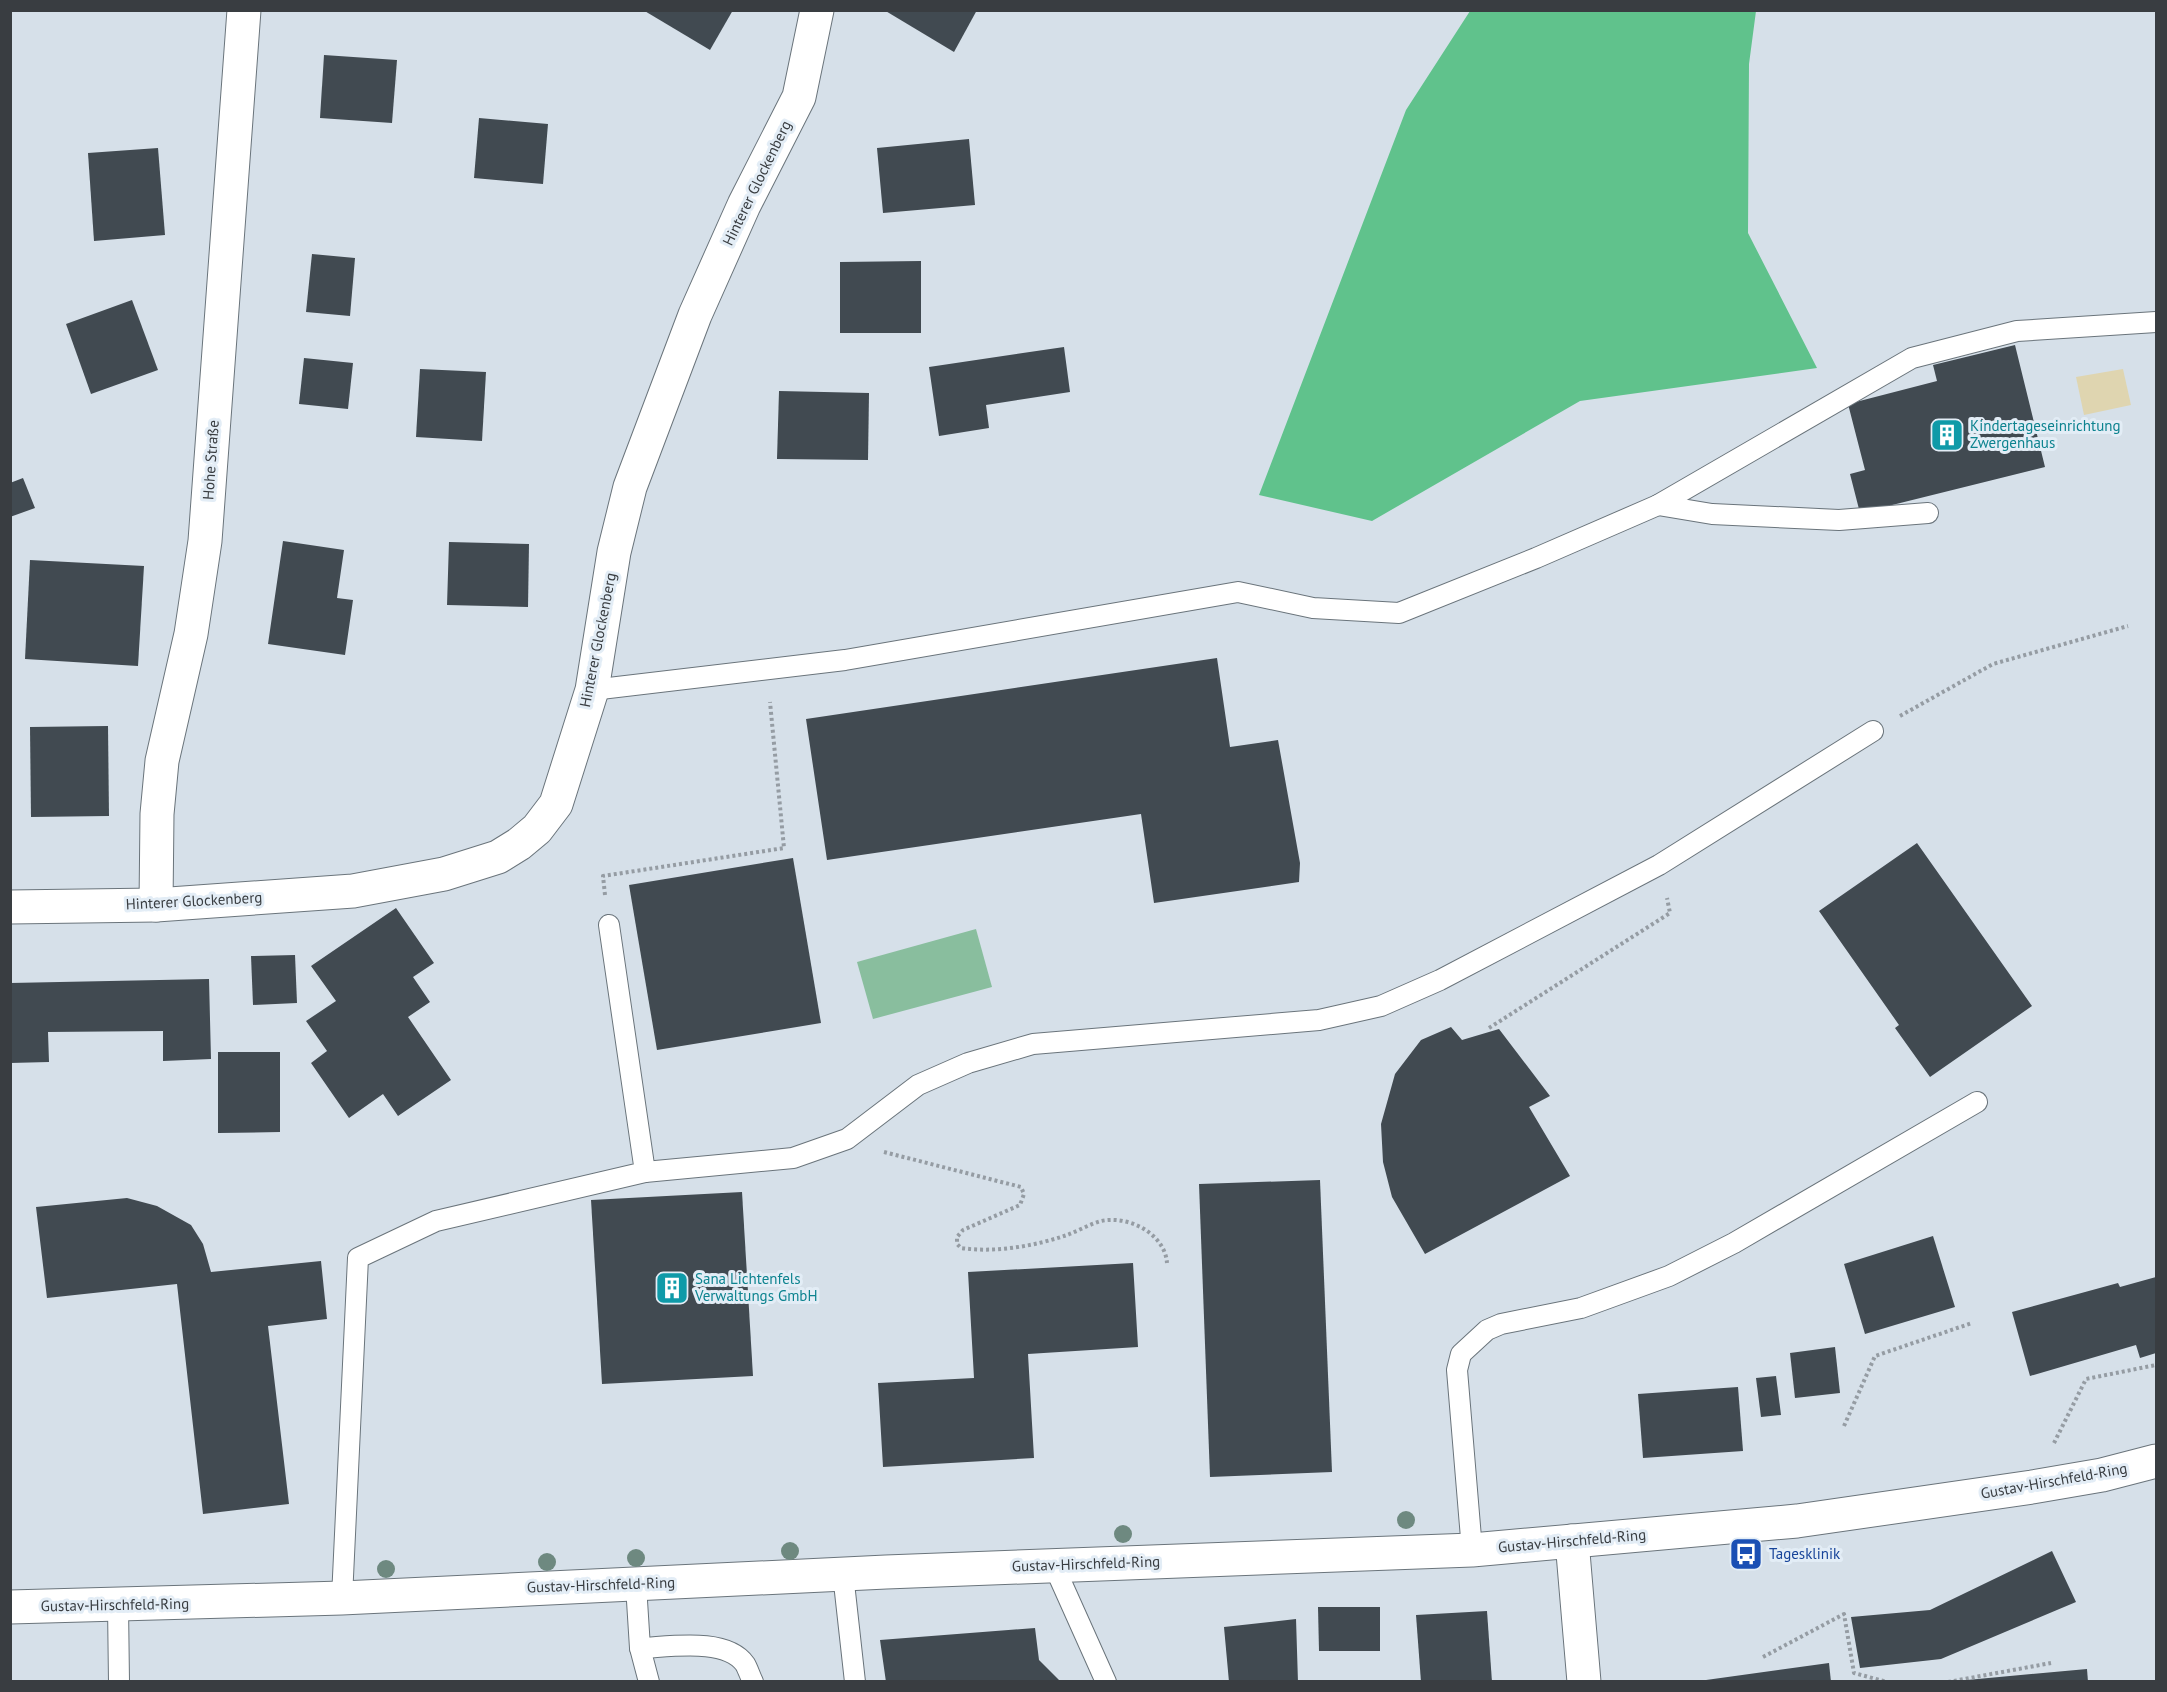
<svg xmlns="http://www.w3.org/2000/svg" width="2167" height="1692" viewBox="0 0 2167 1692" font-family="'PT Sans',sans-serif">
<rect width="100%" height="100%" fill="#d6e0e9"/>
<polygon fill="#89be9e" points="976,929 992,987 873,1019 857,962"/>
<polygon fill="#60c28c" points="1470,11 1756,11 1749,64 1748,233 1817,368 1580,401 1372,521 1259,495 1406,110"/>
<polygon fill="#dfd5b0" points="2123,369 2131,405 2084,415 2076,377"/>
<g fill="#414a51">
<polygon points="643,10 733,10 710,50"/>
<polygon points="884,10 977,10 954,52"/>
<polygon points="324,55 397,60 392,123 320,118"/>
<polygon points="479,118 548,124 543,184 474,178"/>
<polygon points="969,139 975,205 883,213 877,148"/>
<polygon points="158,148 165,235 94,241 88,153"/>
<polygon points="312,254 355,258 350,316 306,312"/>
<polygon points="921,261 921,333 840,333 840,262"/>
<polygon points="132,300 158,370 91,394 66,324"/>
<polygon points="2015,345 2045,467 1860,513 1850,474 1865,470 1848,404 1937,381 1933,365"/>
<polygon points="1064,347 1070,392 986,405 989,428 939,436 929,367"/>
<polygon points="304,358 353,363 348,409 299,404"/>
<polygon points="420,369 486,372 482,441 416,437"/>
<polygon points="779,391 869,393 868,460 777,459"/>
<polygon points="23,478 35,508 10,517 10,483"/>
<polygon points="283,541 344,550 337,598 353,600 345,655 268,644"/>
<polygon points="449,542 529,544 528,607 447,605"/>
<polygon points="30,560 144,566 138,666 25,659"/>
<polygon points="1217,658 1230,747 1278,740 1300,863 1299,882 1154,903 1141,814 827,860 806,719"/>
<polygon points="108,726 109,816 31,817 30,727"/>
<polygon points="1917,843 2032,1006 1930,1077 1895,1028 1899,1025 1819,911"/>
<polygon points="793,858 821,1023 657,1050 629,885"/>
<polygon points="396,908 434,963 413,977 430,1002 408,1017 451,1080 398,1116 383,1094 349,1118 311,1063 327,1051 306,1021 336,1001 311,966"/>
<polygon points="295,955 297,1003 253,1005 251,956"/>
<polygon points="209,979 211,1059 163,1061 163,1031 48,1032 49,1062 10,1063 10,983"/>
<polygon points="1451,1027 1462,1040 1499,1029 1550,1096 1529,1107 1570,1176 1425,1254 1392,1197 1383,1162 1381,1124 1395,1074 1421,1040"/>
<polygon points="218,1052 280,1052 280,1132 218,1133"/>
<polygon points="1320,1180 1332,1472 1210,1477 1199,1184"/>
<polygon points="742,1192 753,1376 602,1384 591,1200"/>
<polygon points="127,1198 157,1206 191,1225 203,1244 211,1272 321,1261 327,1319 268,1326 289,1504 203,1514 177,1284 47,1298 36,1207"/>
<polygon points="1933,1236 1955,1307 1865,1334 1844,1264"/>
<polygon points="1133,1263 1138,1347 1028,1354 1034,1458 883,1467 878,1383 974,1378 968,1272"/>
<polygon points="2156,1277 2156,1353 2140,1358 2136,1345 2030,1376 2012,1312 2118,1283 2120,1287"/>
<polygon points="1835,1347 1840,1393 1795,1398 1790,1353"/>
<polygon points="1776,1376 1781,1415 1761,1417 1756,1378"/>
<polygon points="1738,1387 1743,1451 1643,1458 1638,1394"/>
<polygon points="2052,1551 2076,1602 1941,1659 1860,1668 1851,1617 1930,1610"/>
<polygon points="1318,1607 1380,1607 1380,1651 1319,1651"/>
<polygon points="1487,1611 1492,1682 1421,1682 1416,1615"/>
<polygon points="1296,1619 1298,1682 1229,1682 1224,1627"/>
<polygon points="1035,1628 1039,1660 1061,1682 886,1682 880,1640"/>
<polygon points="1829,1663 1831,1682 1706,1682 1706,1680"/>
<polygon points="2087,1669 2088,1682 1967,1682 1967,1680"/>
</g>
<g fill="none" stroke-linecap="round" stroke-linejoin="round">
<g stroke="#6a747b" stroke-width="22">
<g id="service">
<polyline points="1658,505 1712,514 1839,520 1928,513"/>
<polyline points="592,690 845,660 1238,592 1313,608 1399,613 1536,558 1658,505 1912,358 2017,331 2156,322"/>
<polyline points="645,1172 793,1158 847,1139 918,1085 968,1063 1033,1044 1319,1020 1381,1006 1440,980 1659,865 1873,731"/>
<polyline points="1472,1550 1457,1370 1461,1354 1487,1330 1501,1324 1581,1308 1669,1276 1734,1243 1977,1102"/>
<polyline points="1054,1566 1106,1682"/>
<polyline points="843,1574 855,1682"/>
<polyline points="636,1585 640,1648 649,1682"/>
<polyline points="342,1598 358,1258 436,1221 645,1172 609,925"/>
<polyline points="118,1606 119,1682"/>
<path d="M640,1648C669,1647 726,1637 745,1664C748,1669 750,1676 753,1682"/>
</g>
</g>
<g stroke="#6a747b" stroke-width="35">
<g id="minor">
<polyline points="156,905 157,814 162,761 191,634 205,541 244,10"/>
<polyline points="10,907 156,905 353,891 444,874 498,857 519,844 537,829 556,804 592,690 614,552 630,487 695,315 744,205 799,97 817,10"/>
<polyline points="1572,1541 1584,1682"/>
<polyline points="10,1607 342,1598 886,1572 1472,1550 1797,1521 2032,1487 2102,1475 2156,1461"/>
</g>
</g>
<g stroke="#959ca3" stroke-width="4" stroke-dasharray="3 3" stroke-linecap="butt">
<polyline points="1900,716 1993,664 2128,626"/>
<polyline points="605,895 603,876 784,848 770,702"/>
<polyline points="1489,1028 1670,913 1667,898"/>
<path d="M884,1152L1021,1187L1024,1194L1020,1205L963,1230L957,1237V1244L961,1248C995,1253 1035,1246 1067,1235C1078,1231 1090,1224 1101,1221C1129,1215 1165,1234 1167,1263"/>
<polyline points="1844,1426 1875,1356 1972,1323"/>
<polyline points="2054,1443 2086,1379 2156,1365"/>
<polyline points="1763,1657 1844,1614 1854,1673 1887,1682"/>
<polyline points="1948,1682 2051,1663"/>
</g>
<use href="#service" stroke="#fff" stroke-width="20"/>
<use href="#minor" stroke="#fff" stroke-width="33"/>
</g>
<g fill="#6e8980">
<circle cx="1406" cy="1520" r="9"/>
<circle cx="1123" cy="1534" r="9"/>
<circle cx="790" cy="1551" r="9"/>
<circle cx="636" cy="1558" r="9"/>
<circle cx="547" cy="1562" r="9"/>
<circle cx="386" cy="1569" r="9"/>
</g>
<defs>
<g id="building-square" transform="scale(1.725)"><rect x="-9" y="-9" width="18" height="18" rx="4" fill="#0f9aa8" stroke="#e3edf6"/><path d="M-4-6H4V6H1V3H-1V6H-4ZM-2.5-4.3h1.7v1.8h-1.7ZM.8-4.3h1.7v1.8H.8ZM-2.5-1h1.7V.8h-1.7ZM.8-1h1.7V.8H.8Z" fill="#fff"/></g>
<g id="bus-square" transform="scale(1.725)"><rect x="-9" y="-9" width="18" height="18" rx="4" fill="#1a4fb4" stroke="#e3edf6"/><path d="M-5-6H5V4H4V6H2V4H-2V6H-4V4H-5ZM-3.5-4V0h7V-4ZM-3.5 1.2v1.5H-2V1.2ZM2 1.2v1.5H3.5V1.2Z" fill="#fff"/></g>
</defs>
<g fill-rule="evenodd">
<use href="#building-square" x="1947" y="435"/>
<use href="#building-square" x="672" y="1288"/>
<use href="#bus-square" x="1746" y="1554"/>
</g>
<g text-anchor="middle" stroke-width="6" stroke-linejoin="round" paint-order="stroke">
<g font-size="15" fill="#393d41" stroke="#e3edf6">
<text transform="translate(757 183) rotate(-64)" y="5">Hinterer Glockenberg</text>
<text transform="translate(211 460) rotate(-86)" y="5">Hohe Straße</text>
<text transform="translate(598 640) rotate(-79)" y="5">Hinterer Glockenberg</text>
<text transform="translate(194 901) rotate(-3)" y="5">Hinterer Glockenberg</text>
<text transform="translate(2054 1481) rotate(-10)" y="5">Gustav-Hirschfeld-Ring</text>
<text transform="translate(1572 1541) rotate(-5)" y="5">Gustav-Hirschfeld-Ring</text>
<text transform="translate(1086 1564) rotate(-2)" y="5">Gustav-Hirschfeld-Ring</text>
<text transform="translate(601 1585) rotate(-2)" y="5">Gustav-Hirschfeld-Ring</text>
<text transform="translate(115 1605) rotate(-1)" y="5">Gustav-Hirschfeld-Ring</text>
</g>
<g font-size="15" fill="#0d838f" stroke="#e3edf6" text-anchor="start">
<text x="1970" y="431">Kindertageseinrichtung<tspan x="1970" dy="17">Zwergenhaus</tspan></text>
<text x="695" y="1284">Sana Lichtenfels<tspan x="695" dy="17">Verwaltungs GmbH</tspan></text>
</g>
<g font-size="15" fill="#164399" stroke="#e3edf6" text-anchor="start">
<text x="1769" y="1559">Tagesklinik</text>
</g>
</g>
<rect width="2167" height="1692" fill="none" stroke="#393d41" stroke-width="24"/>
</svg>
